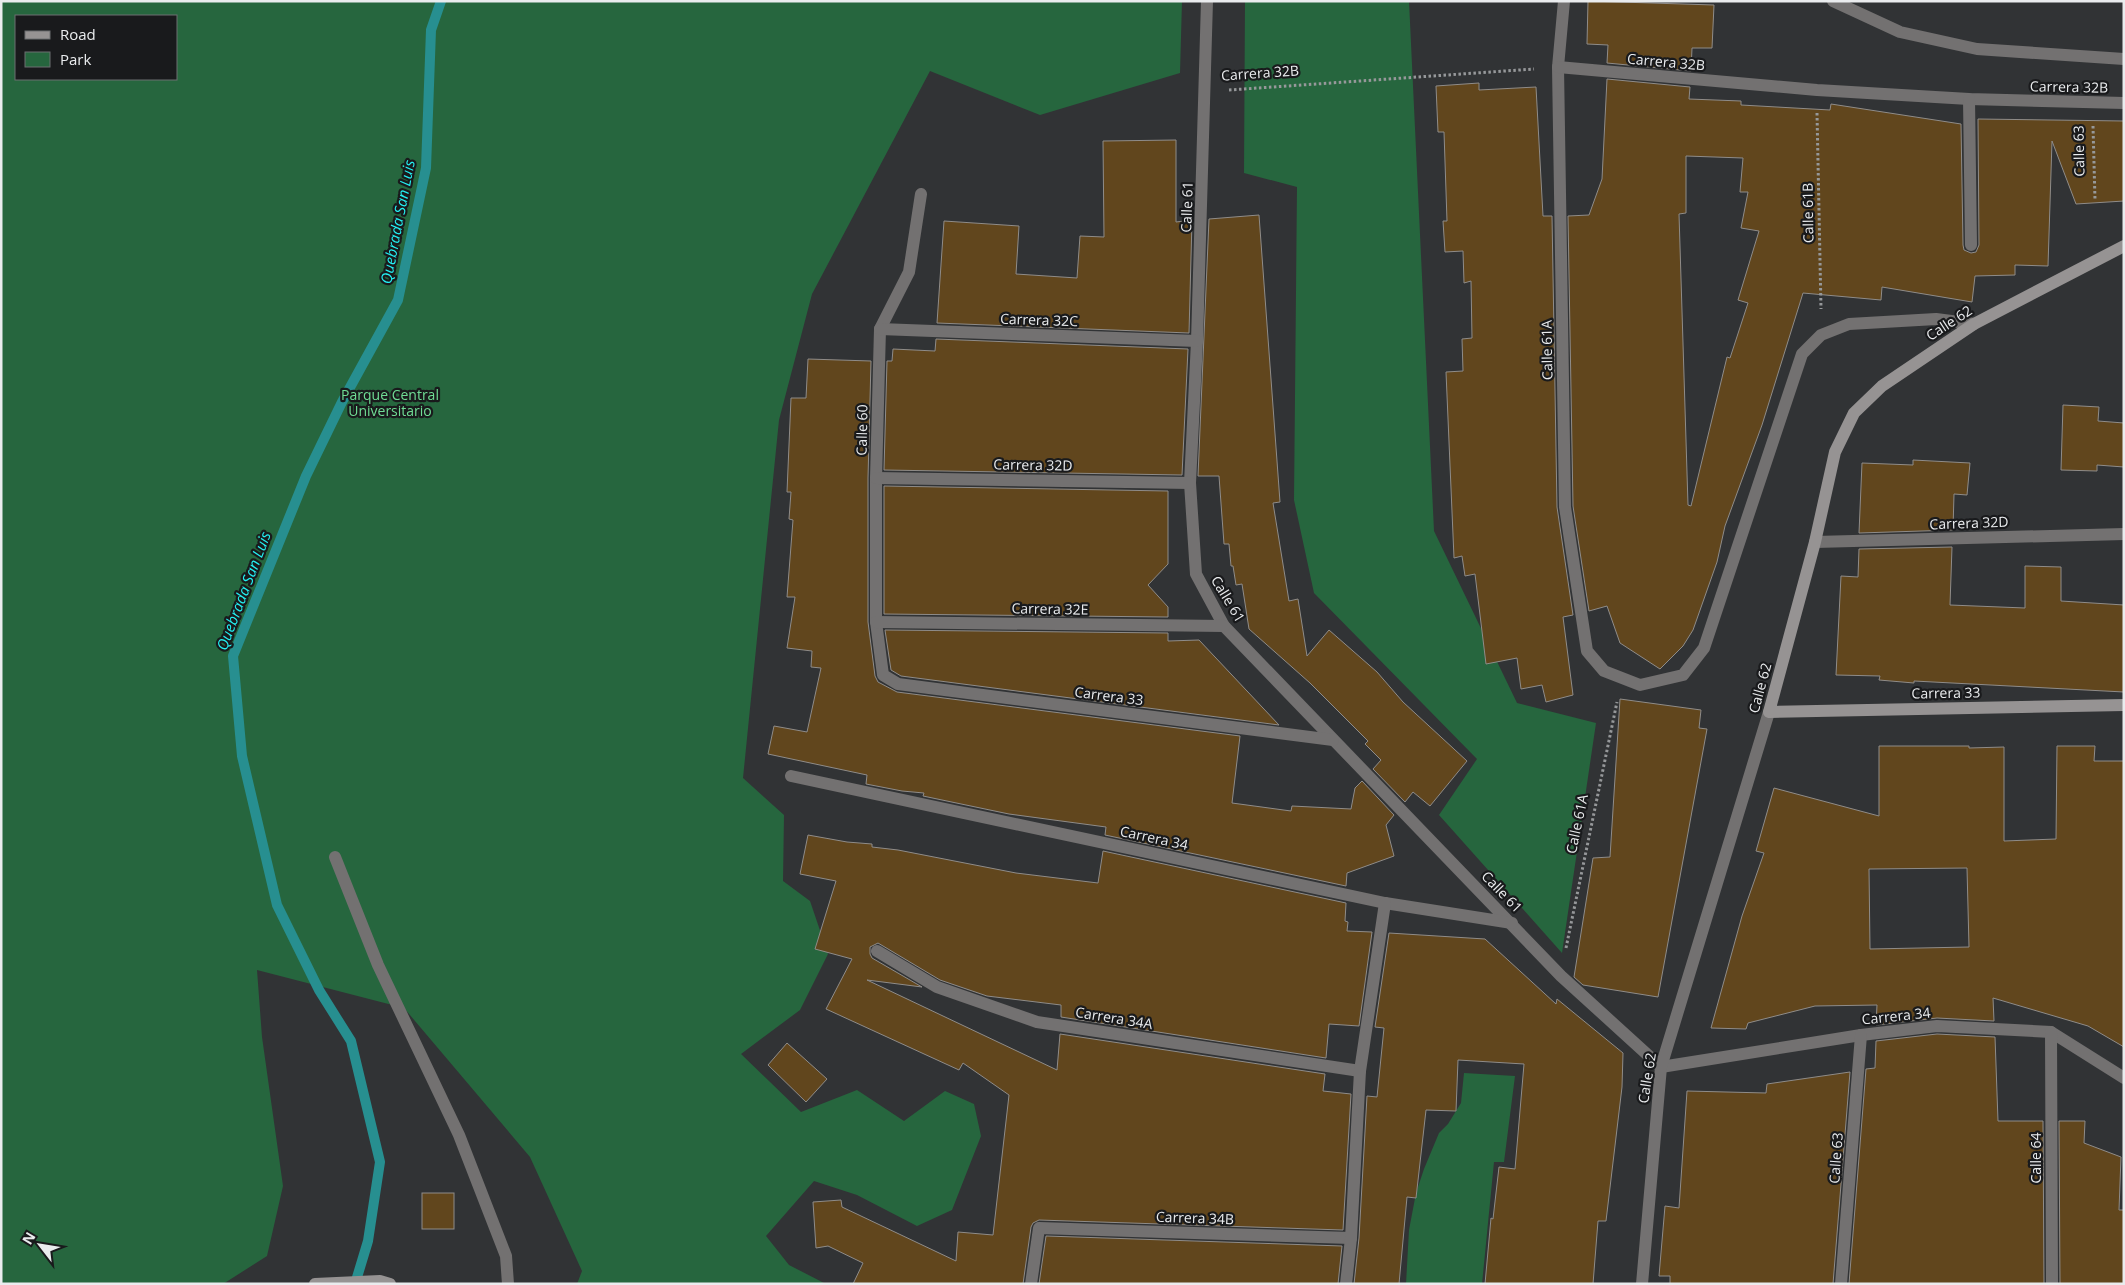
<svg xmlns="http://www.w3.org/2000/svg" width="2125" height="1285" viewBox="0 0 2125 1285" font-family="'Open Sans',sans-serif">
<rect width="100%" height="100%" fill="#313335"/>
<g fill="#26663e" fill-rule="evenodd">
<path d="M1,1H1182L1180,73L1040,115L930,71L812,294L779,420L743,778L784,815L783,881L810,901L828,954L800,1010L741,1054L801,1112L857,1090L904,1121L945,1091L974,1104L981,1136L952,1210L917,1226L857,1195L814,1181L766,1236L789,1265L826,1284H577L582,1271L530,1157L404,1008L257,970L262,1037L283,1186L267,1256L223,1284H1ZM16,16H176V79H16Z"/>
<polygon points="1245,1 1409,1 1434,531 1517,703 1596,723 1562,953 1439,815 1477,759 1314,593 1294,500 1297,187 1244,173"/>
<polygon points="1464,1073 1515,1076 1504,1162 1494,1162 1482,1284 1406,1284 1409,1230 1416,1193 1424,1169 1439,1133 1448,1124 1461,1103"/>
</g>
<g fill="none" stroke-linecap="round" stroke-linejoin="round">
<polyline stroke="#278f90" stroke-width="10" points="355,1284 368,1241 380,1162 351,1041 319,990 277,905 242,756 233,656 306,476 342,402 398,300 426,168 431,30 441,1"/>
</g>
<g fill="#61461d" stroke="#8f8c89" fill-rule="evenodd">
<polygon points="1588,1 1714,5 1712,48 1692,48 1691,71 1607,63 1608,45 1587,44"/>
<path d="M1607,79L1690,87L1689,99L1741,101V105L1830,110L1831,104L1961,124L1963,245L1964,250L1971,253L1976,252L1979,245L1978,119L2124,121V201L2076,204L2052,141L2048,266L2015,265V275L1975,276L1972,302L1882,287L1881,300L1803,293L1762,425L1725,526L1717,562L1693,630L1683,646L1660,669L1620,643L1607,606L1589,611L1573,506L1568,216L1589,215L1602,179ZM1686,156L1743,158L1740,192H1748L1741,228L1759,231L1738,300L1748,303L1730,358L1727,357L1691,506L1688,505L1679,214L1686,213Z"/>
<polygon points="1479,83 1479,90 1536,87 1543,216 1552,216 1557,507 1573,615 1563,617 1573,695 1546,702 1542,685 1521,689 1517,658 1486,664 1475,574 1465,576 1462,556 1454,558 1446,372 1463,371 1462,339 1472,338 1471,281 1464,283 1463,251 1445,252 1443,221 1447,221 1444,132 1438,132 1436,86"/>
<polygon points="1176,140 1176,222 1192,220 1189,333 937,323 944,221 1019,226 1016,274 1077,278 1080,236 1104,237 1103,141"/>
<polygon points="1259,215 1280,502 1273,503 1289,601 1298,599 1307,656 1329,630 1377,672 1403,702 1467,761 1430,806 1413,792 1405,802 1373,769 1381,760 1365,744 1368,741 1310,683 1249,629 1242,584 1236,585 1233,566 1231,566 1229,544 1224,544 1219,476 1198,476 1209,219"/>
<polygon points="936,339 1188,349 1182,475 884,470 887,361 892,361 893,349 935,351"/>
<polygon points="808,359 871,361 868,478 868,622 875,676 878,682 897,692 1240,736 1232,803 1291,811 1292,806 1351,809 1355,788 1362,781 1394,815 1386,825 1394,856 1347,873 1346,886 1105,835 1106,827 1009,814 923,796 924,793 902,791 866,784 867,775 768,754 774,726 807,732 821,668 811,667 812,651 787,648 795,597 787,597 793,520 789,519 791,492 787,492 791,398 806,398"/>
<polygon points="2063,405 2099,407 2098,421 2124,423 2124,467 2097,465 2097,471 2061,470"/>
<polygon points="1913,460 1970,463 1967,495 1954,494 1953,530 1859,533 1862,463 1913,465"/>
<polygon points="884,486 1168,491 1168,564 1148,585 1168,607 1168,617 884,614"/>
<polygon points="1952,547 1950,605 2025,608 2025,566 2061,567 2061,601 2124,605 2124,692 1914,681 1914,683 1879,680 1880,676 1836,675 1841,576 1858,577 1859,549"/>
<polygon points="885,630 1168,633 1168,641 1199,640 1279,725 901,676 891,670"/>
<polygon points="1620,699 1701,710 1699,728 1707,729 1658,997 1583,985 1574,977 1593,858 1610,857"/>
<path d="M1879,746H1969V748L2004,747V841L2056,839L2057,746H2095L2094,761H2124V1047L2088,1026L1993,998L1994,1021L1937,1018L1876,1025L1877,1005L1815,1006L1748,1023L1746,1029L1711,1028L1742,916L1764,853L1756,851L1774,788L1879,816ZM1967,868L1969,947L1870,949L1869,869Z"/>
<polygon points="808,835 847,842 872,844 872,847 898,850 1016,873 1098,883 1103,851 1346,903 1345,921 1348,922 1347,931 1372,932 1359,1026 1329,1024 1326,1058 1061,1017 1061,1005 987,996 940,980 878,943 870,947 870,954 872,958 922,987 867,980 1057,1070 1060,1034 1325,1074 1323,1091 1351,1094 1343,1230 1039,1220 1033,1223 1031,1227 1023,1284 853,1284 863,1263 828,1246 816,1248 813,1202 841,1200 842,1207 956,1261 958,1232 993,1235 1009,1095 963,1063 959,1070 826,1009 852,959 815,949 836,881 800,874"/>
<polygon points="1389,933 1485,939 1556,1004 1557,999 1623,1053 1622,1087 1606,1221 1598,1221 1593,1284 1485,1284 1491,1218 1493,1219 1499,1167 1515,1169 1524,1064 1458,1060 1456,1111 1426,1110 1416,1198 1407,1197 1399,1284 1354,1284 1359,1238 1367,1096 1377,1097 1384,1028 1375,1027"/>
<polygon points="1937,1034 1995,1037 1998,1121 2043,1121 2044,1284 1849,1284 1866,1069 1875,1068 1876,1041"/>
<polygon points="787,1043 827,1079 806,1102 768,1065"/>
<polygon points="1850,1072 1833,1284 1670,1284 1670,1276 1659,1276 1665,1206 1679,1208 1687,1091 1766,1093 1767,1084"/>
<polygon points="2059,1121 2085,1121 2084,1143 2121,1157 2119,1210 2124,1210 2124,1284 2060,1284"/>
<rect x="422" y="1193" width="32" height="36"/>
<polygon points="1046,1236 1342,1246 1338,1284 1039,1284"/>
</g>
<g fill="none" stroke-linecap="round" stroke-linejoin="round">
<g stroke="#96989a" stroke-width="3" stroke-dasharray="2.5 2.5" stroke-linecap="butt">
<polyline points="1229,90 1534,69"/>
<polyline points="1817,113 1821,309"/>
<polyline points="2093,126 2095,200"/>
<polyline points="1566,948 1617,702"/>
</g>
<g stroke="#737171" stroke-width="12">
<polyline points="1833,1 1900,32 1977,49 2124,59"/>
<polyline points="335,857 378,965 459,1135 506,1256 508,1284"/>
</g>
<g stroke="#737171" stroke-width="12">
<polyline points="1207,1 1197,341 1190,483 1196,574 1224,626 1561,976 1661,1067 1861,1035 1937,1026 2051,1032 2124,1078"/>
<polyline points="1564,1 1558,67 1565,507 1587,651 1604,671 1640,685 1683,675 1704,648 1802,354 1821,335 1849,324 1936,319 1974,324"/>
<polyline points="1558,67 1817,90 1969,99 2124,103"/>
<polyline points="1969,99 1971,245"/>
<polyline points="921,194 909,272 880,329 876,478 876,622 883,675 898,684 1333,740"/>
<polyline points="880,329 1197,341"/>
<polyline points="876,478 1190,483"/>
<polyline points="1815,542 2124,534"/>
<polyline points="876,622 1224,626"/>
<polyline points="791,776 1385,903 1512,923"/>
<polyline points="877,951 937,987 1037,1022 1360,1071"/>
<polyline points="2051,1032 2052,1284"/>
<polyline points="1031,1284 1039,1228 1351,1238"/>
<polyline points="1346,1284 1351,1238 1360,1071 1385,903"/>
<polyline points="1841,1284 1861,1035"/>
</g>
<polyline stroke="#737171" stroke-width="12" points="1642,1284 1661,1067 1769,712"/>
<g stroke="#969393" stroke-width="12">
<polyline points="2124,246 1974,324 1882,386 1854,413 1835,452 1815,542 1769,712 2124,705"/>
<polyline points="315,1284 380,1281 390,1284"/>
</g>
</g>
<g text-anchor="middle" stroke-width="4.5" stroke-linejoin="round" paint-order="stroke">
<g font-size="14" fill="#eaecee" stroke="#191a1c">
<text transform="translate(1666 62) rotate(5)" y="5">Carrera 32B</text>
<text transform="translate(1260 73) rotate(-4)" y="5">Carrera 32B</text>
<text transform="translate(2069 87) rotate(1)" y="5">Carrera 32B</text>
<text transform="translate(2079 151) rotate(-91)" y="5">Calle 63</text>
<text transform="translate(1187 207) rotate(-88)" y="5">Calle 61</text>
<text transform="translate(1808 213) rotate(-91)" y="5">Calle 61B</text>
<text transform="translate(1039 320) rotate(2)" y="5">Carrera 32C</text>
<text transform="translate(1949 323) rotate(-33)" y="5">Calle 62</text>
<text transform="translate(1547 350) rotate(-91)" y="5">Calle 61A</text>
<text transform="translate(862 430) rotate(-89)" y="5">Calle 60</text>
<text transform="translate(1033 465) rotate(1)" y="5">Carrera 32D</text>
<text transform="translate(1969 523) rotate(-2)" y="5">Carrera 32D</text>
<text transform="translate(1228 599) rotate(59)" y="5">Calle 61</text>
<text transform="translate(1050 609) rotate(1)" y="5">Carrera 32E</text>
<text transform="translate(1760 688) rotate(-75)" y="5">Calle 62</text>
<text transform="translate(1946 693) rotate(-1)" y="5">Carrera 33</text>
<text transform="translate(1109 696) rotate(7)" y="5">Carrera 33</text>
<text transform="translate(1577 824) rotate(-78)" y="5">Calle 61A</text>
<text transform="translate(1154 838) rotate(12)" y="5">Carrera 34</text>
<text transform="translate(1502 892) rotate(46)" y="5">Calle 61</text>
<text transform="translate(1896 1016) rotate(-6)" y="5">Carrera 34</text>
<text transform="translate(1114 1018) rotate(9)" y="5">Carrera 34A</text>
<text transform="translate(1647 1078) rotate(-81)" y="5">Calle 62</text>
<text transform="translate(1836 1158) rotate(-86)" y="5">Calle 63</text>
<text transform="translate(2036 1158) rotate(-90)" y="5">Calle 64</text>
<text transform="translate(1195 1218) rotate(2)" y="5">Carrera 34B</text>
</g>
<g font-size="14" fill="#70dd95" stroke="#191a1c">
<text x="390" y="400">Parque Central<tspan x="390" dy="16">Universitario</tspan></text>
</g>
<g font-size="15" font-style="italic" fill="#24f0f2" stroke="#191a1c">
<text transform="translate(398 222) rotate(-79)" y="5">Quebrada San Luis</text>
<text transform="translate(244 591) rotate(-69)" y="5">Quebrada San Luis</text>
</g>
</g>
<rect width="2125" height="1285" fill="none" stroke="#eaecee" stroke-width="5"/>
<rect x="15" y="15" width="162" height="65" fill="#191a1c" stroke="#6d6e70"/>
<rect x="25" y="31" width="25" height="8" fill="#969393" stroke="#6d6e70"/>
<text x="60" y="40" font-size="15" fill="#eaecee">Road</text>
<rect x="25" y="52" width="25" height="15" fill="#26663e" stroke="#6d6e70"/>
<text x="60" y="65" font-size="15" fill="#eaecee">Park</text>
<g transform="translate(40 1245) rotate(301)" stroke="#191a1c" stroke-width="4" paint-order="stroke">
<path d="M0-4L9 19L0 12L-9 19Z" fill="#eaecee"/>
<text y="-8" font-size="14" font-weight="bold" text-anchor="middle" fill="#eaecee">N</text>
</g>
</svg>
